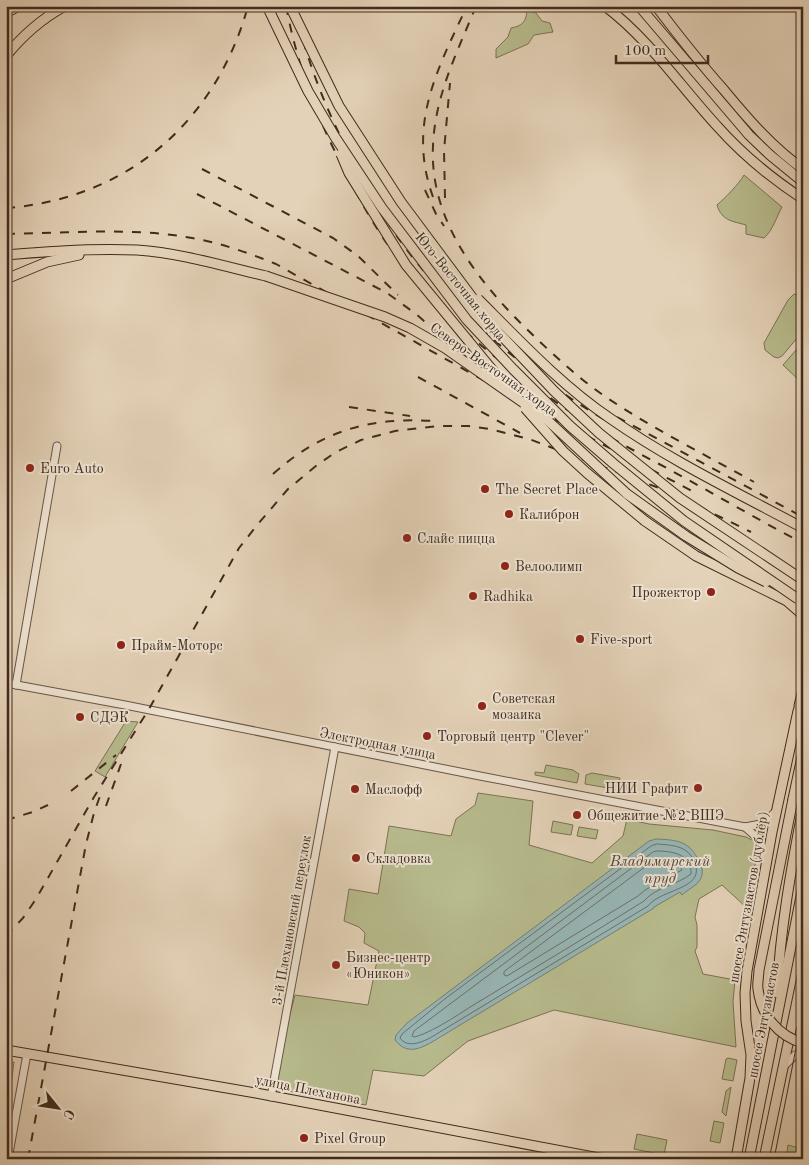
<svg xmlns="http://www.w3.org/2000/svg" width="809" height="1165" viewBox="0 0 809 1165" font-family="'Old Standard TT',serif">
<rect width="100%" height="100%" fill="#e4d2b8"/>
<filter id="stains"><feTurbulence type="fractalNoise" baseFrequency=".004" numOctaves="4"/><feColorMatrix values="0 0 0 0 .2 0 0 0 0 .09 0 0 0 0 .02 0 0 0 .5 -.17"/></filter>
<radialGradient id="worn" r=".72"><stop offset=".6" stop-color="#630" stop-opacity="0"/><stop offset="1" stop-color="#630" stop-opacity=".3"/></radialGradient>
<g fill="#b7bb8d" stroke="#7c7355">
<path d="M527,11L536,13L542,21L550,23L553,32L534,35L528,44L496,58V49L508,37L511,28C522,26 526,22 527,11Z"/>
<path d="M744,175L782,207C776,218 773,230 764,238L746,234V225C732,221 722,221 717,205C725,198 739,184 744,175Z"/>
<polygon points="794,294 803,296 803,331 782,356 778,358 774,357 765,350 764,343 788,300"/>
<polygon points="803,342 803,380 801,382 783,365"/>
<polygon points="126,721 138,722 105,777 95,771"/>
<polygon points="546,765 573,770 579,774 577,783 535,775 535,772 544,773"/>
<polygon points="592,773 620,778 619,783 627,784 626,791 585,784 586,775"/>
<polygon points="478,793 533,801 529,845 592,863 623,836 627,819 649,824 713,830 746,837 754,841 758,849 747,908 722,885 699,899 695,917 697,925 697,947 695,951 703,974 735,980 733,1002 736,1047 554,1010 468,1041 424,1076 373,1070 366,1105 300,1094 276,1087 284,1037 295,995 368,1005 379,951 364,943 365,933 359,927 344,921 349,889 378,894 389,826 451,836 456,819 475,805"/>
<polygon points="553,821 573,825 571,835 551,832"/>
<polygon points="579,827 598,830 596,839 577,836"/>
<polygon points="728,1058 737,1060 733,1081 722,1079 726,1059"/>
<polygon points="6,1061 14,1062 11,1086 6,1085"/>
<polygon points="731,1087 726,1116 722,1112 726,1091"/>
<polygon points="714,1121 724,1123 720,1143 710,1141"/>
<polygon points="637,1134 667,1140 664,1155 634,1149"/>
<polygon points="788,1145 803,1149 803,1159 786,1159"/>
</g>
<path fill="#97b6b6" stroke="#747e79" d="M656,839C678,840 689,841 699,861C702,866 704,874 700,880C696,886 687,890 682,895L680,892L654,907V908L432,1042C418,1050 406,1054 395,1040L396,1035L407,1023L649,841Z"/>
<g fill="none" stroke-linecap="round" stroke-linejoin="round">
<g stroke="#6c706a" stroke-width="1">
<path d="M657,844C670,845 684,845 692,857C711,890 663,887 648,906L430,1038C420,1043 407,1048 400,1038L402,1034L446,998L651,846Z"/>
<path d="M657,851C672,851 692,854 691,874C677,885 656,887 644,901C591,934 538,966 485,998C464,1010 438,1030 415,1037L412,1036L414,1031L653,852Z"/>
<polygon points="656,859 677,860 682,870 645,890 638,896 507,976 504,975 504,972"/>
</g>
<g stroke="#695544" stroke-width="9">
<g id="minor">
<polyline points="6,683 125,705 480,776 745,827 766,823 774,813"/>
<polyline points="16,685 57,446"/>
<polyline points="745,827 760,840 766,861"/>
<polyline points="794,1016 803,1031"/>
<polyline points="785,1065 795,1055 803,1053"/>
<polyline points="271,1097 335,747"/>
<polyline points="8,1159 27,1054"/>
</g>
</g>
<g stroke="#402b1d" stroke-width="11">
<g id="major">
<path d="M605,6C650,40 680,86 718,127C743,155 771,178 803,199"/>
<polyline points="639,6 749,135 770,155 803,182"/>
<path d="M656,6C678,35 700,63 724,90C748,119 772,147 803,169"/>
<polyline points="6,13 19,6"/>
<path d="M6,56C23,35 41,19 65,6"/>
<path d="M6,255C49,251 94,248 137,250C181,253 223,266 266,276"/>
<polyline points="6,279 47,262 79,255"/>
<polyline points="645,521 696,556 787,601 803,615"/>
<polyline points="799,706 803,689"/>
<polyline points="793,799 803,752"/>
<path d="M777,993C780,931 791,869 803,808"/>
<polyline points="6,1050 256,1093 604,1159"/>
<polyline points="736,1159 750,1078 751,1055 746,1021 745,993 747,971 772,832 798,711 803,701"/>
<polyline points="749,1159 803,886"/>
<polyline points="764,1159 803,972"/>
</g>
</g>
<use href="#minor" stroke="#ede2d1" stroke-width="7"/>
<use href="#major" stroke="#e4d2b8" stroke-width="9"/>
<polyline stroke="#402b1d" stroke-width="1" points="774,1159 803,1013"/>
<g stroke="#402b1d" stroke-width="2" stroke-dasharray="9 9" stroke-linecap="butt">
<path d="M286,6C297,64 317,119 345,171C366,213 390,253 422,288C467,339 524,381 581,419C613,441 649,458 683,477C723,499 762,522 803,543"/>
<path d="M295,6C305,57 324,104 347,150C370,196 396,241 432,280C476,329 532,374 587,409C614,426 643,441 670,456C714,482 758,508 803,532"/>
<path d="M476,6C457,53 435,95 433,146C429,224 484,289 537,339C558,359 580,379 603,395C651,428 704,454 754,482"/>
<polyline points="202,169 333,238 358,256 398,295"/>
<polyline points="425,190 436,214 444,226"/>
<polyline points="197,194 387,293 416,314 491,379"/>
<path d="M433,197C407,125 437,70 467,6"/>
<polyline points="445,198 444,151 450,83"/>
<path d="M6,208C127,199 216,122 248,6"/>
<path d="M6,234C68,233 132,227 192,238C221,243 249,253 276,264L533,408L694,492"/>
<polyline points="418,377 520,433"/>
<polyline points="571,389 591,403 803,517"/>
<polyline points="349,407 410,416"/>
<path d="M273,474C321,431 369,417 433,421"/>
<polyline points="71,791 116,755"/>
<polyline points="106,806 121,764"/>
<polyline points="6,820 33,812 48,805"/>
<polyline points="6,936 23,918 36,899 94,797 149,709 239,548 258,524 288,489 317,465 336,452 361,440 395,431 438,426 469,426 490,429 529,439 667,491 751,532"/>
<polyline points="28,1159 86,844 94,813 100,796"/>
</g>
<g stroke="#402b1d" stroke-width="11" stroke-linecap="butt">
<g id="major-bridge">
<polyline points="267,6 308,91 335,137 382,208 467,320 513,369 570,426 614,464 684,521 798,599"/>
<polyline points="290,6 339,106 401,202 498,332 554,391 599,433 680,498 803,580"/>
<polyline points="341,154 349,173 406,265 508,389"/>
<polyline points="266,276 385,317 410,328 445,348 545,418 627,494 686,536 738,568 766,582"/>
<path d="M478,299C520,341 562,386 611,419C671,461 738,493 803,528"/>
<polyline points="525,408 563,451 587,473 645,521"/>
<path d="M793,799L759,970C759,976 757,983 758,989C761,1015 778,1036 803,1043"/>
</g>
</g>
<use href="#major-bridge" stroke="#e4d2b8" stroke-width="9"/>
</g>
<g fill="#8f2418" stroke="#ede2d1" stroke-width="2">
<circle cx="30" cy="468" r="5"/>
<circle cx="485" cy="489" r="5"/>
<circle cx="509" cy="514" r="5"/>
<circle cx="407" cy="538" r="5"/>
<circle cx="505" cy="566" r="5"/>
<circle cx="711" cy="592" r="5"/>
<circle cx="473" cy="596" r="5"/>
<circle cx="580" cy="639" r="5"/>
<circle cx="121" cy="645" r="5"/>
<circle cx="482" cy="706" r="5"/>
<circle cx="80" cy="717" r="5"/>
<circle cx="427" cy="736" r="5"/>
<circle cx="698" cy="788" r="5"/>
<circle cx="355" cy="789" r="5"/>
<circle cx="577" cy="815" r="5"/>
<circle cx="356" cy="858" r="5"/>
<circle cx="336" cy="965" r="5"/>
<circle cx="304" cy="1138" r="5"/>
</g>
<g text-anchor="middle" stroke-width="4" stroke-linejoin="round" paint-order="stroke">
<g font-size="14" fill="#402b1d" stroke="#ede2d1">
<text transform="translate(461 286) rotate(51)" y="5">Юго-Восточная хорда</text>
<text transform="translate(494 369) rotate(35)" y="5">Северо-Восточная хорда</text>
<text transform="translate(378 743) rotate(11)" y="5">Электродная улица</text>
<text transform="translate(748 897) rotate(-80)" y="5">шоссе Энтузиастов (дублёр)</text>
<text transform="translate(291 920) rotate(-80)" y="5">3-й Плехановский переулок</text>
<text transform="translate(763 1020) rotate(-79)" y="5">шоссе Энтузиастов</text>
<text transform="translate(308 1089) rotate(11)" y="5">улица Плеханова</text>
</g>
<g font-size="14" fill="#402b1d" stroke="#ede2d1" text-anchor="start">
<text x="40" y="473">Euro Auto</text>
<text x="495" y="494">The Secret Place</text>
<text x="519" y="519">Калиброн</text>
<text x="417" y="543">Слайс пицца</text>
<text x="515" y="571">Велоолимп</text>
<text x="701" y="597" text-anchor="end">Прожектор</text>
<text x="483" y="601">Radhika</text>
<text x="590" y="644">Five-sport</text>
<text x="131" y="650">Прайм-Моторс</text>
<text x="492" y="703">Советская<tspan x="492" dy="16">мозаика</tspan></text>
<text x="90" y="722">СДЭК</text>
<text x="437" y="741">Торговый центр "Clever"</text>
<text x="688" y="793" text-anchor="end">НИИ Графит</text>
<text x="365" y="794">Маслофф</text>
<text x="587" y="820">Общежитие №2 ВШЭ</text>
<text x="366" y="863">Складовка</text>
<text x="346" y="962">Бизнес-центр<tspan x="346" dy="16">«Юникон»</tspan></text>
<text x="314" y="1143">Pixel Group</text>
</g>
<g font-size="15" font-style="italic" fill="#51473c" stroke="#ede2d1">
<text x="660" y="866">Владимирский<tspan x="660" dy="17">пруд</tspan></text>
</g>
</g>
<rect width="809" height="1165" fill="none" stroke="#e4d2b8" stroke-width="25"/>
<rect x="8" y="8" width="794" height="1150" fill="none" stroke="#402b1d" stroke-width="2.5"/>
<rect x="12" y="12" width="784" height="1140" fill="none" stroke="#402b1d"/>
<g transform="translate(58 1108) rotate(120)" stroke="#ede2d1" stroke-width="4" paint-order="stroke">
<path d="M0-4L9 19L0 12L-9 19Z" fill="#402b1d"/>
<text y="-8" font-size="14" font-weight="bold" text-anchor="middle" fill="#402b1d">С</text>
</g>
<path d="M616 55v8h92v-8" fill="none" stroke="#402b1d" stroke-width="2.5"/>
<text x="624" y="55" font-size="15" fill="#402b1d" stroke="#ede2d1" stroke-width="4" paint-order="stroke">100 m</text>
<rect width="100%" height="100%" filter="url(#stains)"/>
<rect width="100%" height="100%" fill="url(#worn)"/>
</svg>
